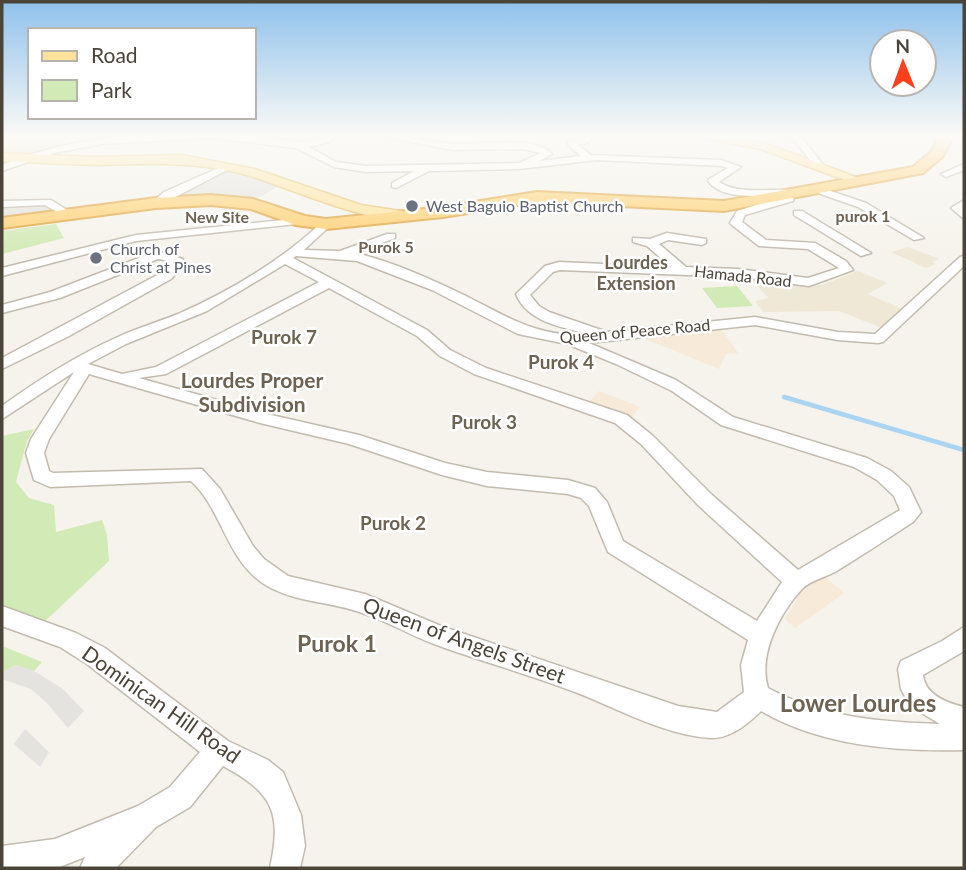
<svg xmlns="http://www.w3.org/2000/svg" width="966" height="870" viewBox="0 0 966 870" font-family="Lato,sans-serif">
<rect width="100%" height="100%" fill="#f6f3ec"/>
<g fill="#f7ead8">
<polygon points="721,329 738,353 726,354 719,369 638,336"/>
<polygon points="599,391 640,407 629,420 588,403"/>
<polygon points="824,576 844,593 795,628 785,619 802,591"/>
</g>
<g fill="#e6e2dd">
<polygon points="229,169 280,186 253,200 165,198"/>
<polygon points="36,203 43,203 52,210 2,218 2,206"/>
</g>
<g fill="#efe8d6">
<polygon points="50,135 105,135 110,140 52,148 29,155 2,155 2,139"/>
<polygon points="908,247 939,259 932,262 936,264 926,268 891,252"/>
<polygon points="858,271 887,283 868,294 902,309 882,328 839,311 763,312 755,301 769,298 748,277 822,285"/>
</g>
<g fill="#d2eab5">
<polygon points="56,224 64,238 2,254 2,231"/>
<polygon points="737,286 753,306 717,308 702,288"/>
<polygon points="34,429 27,441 16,482 29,498 54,505 56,532 102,520 107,535 109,561 40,626 2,611 2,436"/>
<polygon points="2,646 42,662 34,671 16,665 2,672"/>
</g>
<g fill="#e5e3e0">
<polygon points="16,665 34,671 63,689 84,711 68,728 46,702 31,689 2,679 2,672"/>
<polygon points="25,729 49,752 40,767 14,744"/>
</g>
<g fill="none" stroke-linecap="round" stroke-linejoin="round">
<polyline stroke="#a9d4f2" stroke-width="4.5" points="784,397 964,450"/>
<g stroke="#c2bbae" stroke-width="3">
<g id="minor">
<path d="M140,135H249L298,142L337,135L329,142L309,147L336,162L366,166L519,163L541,153L523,149L452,150L376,135C402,135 426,142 451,144C476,146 535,134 552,154L539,161L581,156L568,145V141L597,135L587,143L578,145L591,155L721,160L741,167L719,182C740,196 774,187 799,191L800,193L794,196L793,201L745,215L742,222L766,240L815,243L846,261L853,270L809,286L738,277L560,270L553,272L530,295L539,306L549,312L607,332L755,317L838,332L875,334L960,257L964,256V266L883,342L878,343L838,340L755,325L589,343L676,380L733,417L867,458L891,471L909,487L921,512L913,522C887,539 861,556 835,572C825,577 809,581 802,589C779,614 758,655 768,688C821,717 880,722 940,724L910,706L901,689L898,669L901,661L942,641L964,627V651L923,675C925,695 947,703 964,707V750C896,752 821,746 761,711C748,724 730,739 710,738C664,735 617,708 575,692C528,674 480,661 434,644C410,635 389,622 365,614C332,601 294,603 264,584C226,559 222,509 191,481L50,487L34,480L26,453L31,439L74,372L2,419V406C38,380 77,355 118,337C137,328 158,322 178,314C230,291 282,260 322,222L332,224L304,250L340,251L387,234H395V238L356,253C393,262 428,278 462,294C504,315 539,339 588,334C562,327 527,322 516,294L545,266L559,262L671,267L647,246L633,242V238L650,239L667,233L706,239V243L702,245L668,240L659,244L686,267L738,269L808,278L839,268L808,249L759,246L732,225L730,223L737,211L784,196C761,195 723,201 708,181L709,179L728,168L721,166L597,160L519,169L429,171L396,188L392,187V183L414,171L366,172L334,167L296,148L214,138L102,144L54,153L2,171V165C45,147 92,138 140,135ZM296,256L357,261L432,290L518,334L567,344L616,364L672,391L721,425L854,467L877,480L894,496L900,510L798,570L712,495L653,436L627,415L486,368L450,350L427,330L293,258ZM285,264L319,282L156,367L122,374L88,364L126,344L207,311ZM329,288L417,336L440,356L474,374L615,423L641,444L698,505L782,582L757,621L623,541L607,502L595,488L568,480L487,472L445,463L359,435L267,414L139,378L166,374ZM89,374L260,423L349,444L442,475L487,486L568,494L581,498L589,506L608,552L748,640L741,665L744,692L717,712L678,706L441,626L365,594L288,576L264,559L253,546L220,489L202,469L53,473L49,471L44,453L49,439Z"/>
<polygon points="784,135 802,138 823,165 821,167 815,167 796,142"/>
<polygon points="964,164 964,170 946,177 941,174"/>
<polygon points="225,165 233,167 160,205 151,203 164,192"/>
<polygon points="816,186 866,203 924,238 914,240 858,207 812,191 812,187"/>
<polygon points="51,200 75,215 66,217 45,205 2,207 2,201"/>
<polygon points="964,200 964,219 951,208"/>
<polygon points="794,211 802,211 871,253 861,256 794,215"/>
<polygon points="302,218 306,219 306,223 136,241 2,276 2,268 136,235"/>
<polygon points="157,251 183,259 180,269 171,279 69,336 2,369 2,358 161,273 170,261 158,259 60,298 2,313 2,305 50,292"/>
<path d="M2,606L76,633L105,648L228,741L268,760L283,772L301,815L305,846L300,868H270C282,812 273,793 223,766L190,807L156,827L116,868H80L85,857L57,868H2V846L55,839L138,806L170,787L200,752L87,664L60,647L2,626Z"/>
</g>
</g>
<g stroke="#e6c16a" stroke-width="3">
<g id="major">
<polygon points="699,135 721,135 767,144 864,180 863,183 853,183 760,149 704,138"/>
<path d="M2,153L95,157L181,155L255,169L361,205L407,212L414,216C394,235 274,182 247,175C195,161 151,164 98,165C66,165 34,162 2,161Z"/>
</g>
</g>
<g stroke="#e0a43c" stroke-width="4">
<polygon id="highway" points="933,135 945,135 950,143 942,157 923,173 724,211 537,202 443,217 326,229 296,225 251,209 211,205 156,208 2,228 2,218 156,198 211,195 253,199 305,216 326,219 443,207 537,192 724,201 913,167 931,152 936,143"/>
</g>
<use href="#minor" fill="#fff" fill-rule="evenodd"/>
<use href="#major" fill="#ffe39c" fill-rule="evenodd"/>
<use href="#highway" fill="#ffcf6e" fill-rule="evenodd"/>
</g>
<linearGradient id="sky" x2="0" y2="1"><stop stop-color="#8fc1ec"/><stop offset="0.53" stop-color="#fbfaf6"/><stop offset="1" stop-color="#fbfaf6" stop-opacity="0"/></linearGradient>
<rect width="966" height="257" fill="url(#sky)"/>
<g fill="#6b7280" stroke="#fff" stroke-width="2.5">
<circle cx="412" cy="206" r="7"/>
<circle cx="96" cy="258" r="7"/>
</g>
<g text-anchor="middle" stroke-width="5" stroke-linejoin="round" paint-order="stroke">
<g font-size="16" fill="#5b616d" stroke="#fff" text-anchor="start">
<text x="426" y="212">West Baguio Baptist Church</text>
<text x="110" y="255">Church of<tspan x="110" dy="18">Christ at Pines</tspan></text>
</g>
<g font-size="16" font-weight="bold" fill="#6e6250" stroke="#fff">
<text x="863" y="222">purok 1</text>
<text x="217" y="223">New Site</text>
<text x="386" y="253">Purok 5</text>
</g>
<g font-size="16" fill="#4b4439" stroke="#fff">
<text transform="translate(743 276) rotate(6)" y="6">Hamada Road</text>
<text transform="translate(635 331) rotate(-5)" y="6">Queen of Peace Road</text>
</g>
<g font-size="18" font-weight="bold" fill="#6e6250" stroke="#fff">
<text x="636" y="269">Lourdes<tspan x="636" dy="21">Extension</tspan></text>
</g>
<g font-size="19" font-weight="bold" fill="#6e6250" stroke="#fff">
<text x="284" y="344">Purok 7</text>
<text x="561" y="369">Purok 4</text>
<text x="484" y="429">Purok 3</text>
<text x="393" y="530">Purok 2</text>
</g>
<g font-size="21" font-weight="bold" fill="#6e6250" stroke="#fff">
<text x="252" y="388">Lourdes Proper<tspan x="252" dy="24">Subdivision</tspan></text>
</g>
<g font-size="21" fill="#4b4439" stroke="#fff">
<text transform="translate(464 641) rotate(20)" y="7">Queen of Angels Street</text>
<text transform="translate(161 705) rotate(35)" y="7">Dominican Hill Road</text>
</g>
<g font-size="23" font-weight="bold" fill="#6e6250" stroke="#fff">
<text x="337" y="652">Purok 1</text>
</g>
<g font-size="24" font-weight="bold" fill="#6e6250" stroke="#fff">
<text x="858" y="712">Lower Lourdes</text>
</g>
</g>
<rect width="966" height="870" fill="none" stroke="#4b4439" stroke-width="7"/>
<rect x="28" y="28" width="228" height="91" fill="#ffffff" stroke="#b7b4b0" stroke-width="2"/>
<rect x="42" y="51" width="35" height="10" fill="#ffe39c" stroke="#b7b4b0" stroke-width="2"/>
<text x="91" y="63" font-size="21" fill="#4b4439">Road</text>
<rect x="42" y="80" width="35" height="21" fill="#d2eab5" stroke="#b7b4b0" stroke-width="2"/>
<text x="91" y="98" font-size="21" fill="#4b4439">Park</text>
<g transform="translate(903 63) rotate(359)"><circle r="33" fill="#ffffff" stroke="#b7b4b0" stroke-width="2"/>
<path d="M0-5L12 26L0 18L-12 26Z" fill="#fc3f1d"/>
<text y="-10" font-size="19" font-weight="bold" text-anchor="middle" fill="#4b4439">N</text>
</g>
</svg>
